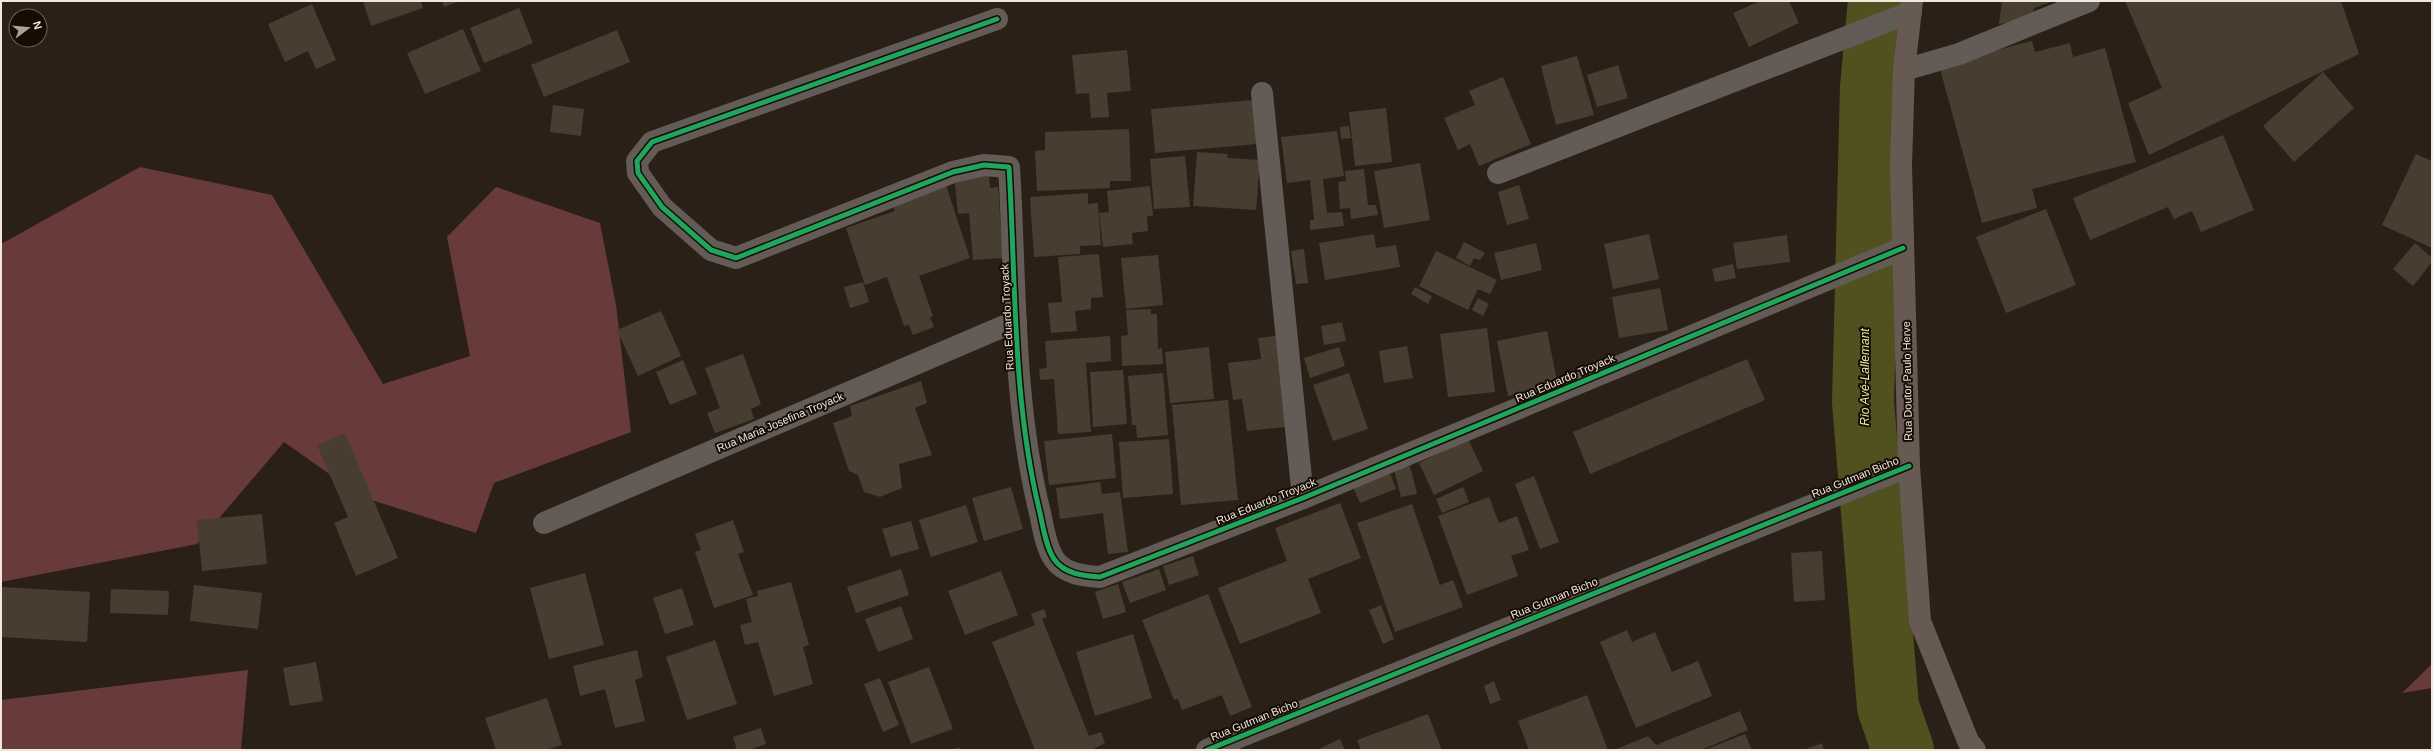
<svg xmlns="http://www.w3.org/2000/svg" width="2433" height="751" viewBox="0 0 2433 751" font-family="Arial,sans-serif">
<rect width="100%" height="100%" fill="#2a2017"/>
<g fill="#693a3a">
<polygon points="140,167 272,195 383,384 470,356 447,237 496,187 600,223 616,305 631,432 494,483 476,533 362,497 284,442 197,544 1,582 1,244"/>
<polygon points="2432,664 2432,688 2402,693"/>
<polygon points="248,670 241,750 1,750 1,700"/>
</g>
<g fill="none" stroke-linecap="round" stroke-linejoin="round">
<polyline stroke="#51511f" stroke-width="62" points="1879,1 1871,87 1863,402 1888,707 1903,750"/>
</g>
<g fill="#473e31">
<polygon points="363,1 421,1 423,8 371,26"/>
<polygon points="442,1 460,1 444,7"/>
<polygon points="1760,1 1789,1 1799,23 1749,47 1733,13"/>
<polygon points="2002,1 2054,1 2034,8 2032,19 1999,24"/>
<polygon points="2125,1 2341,1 2359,54 2149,155 2128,103 2162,88"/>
<polygon points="312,4 336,60 316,69 308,51 285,62 268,24"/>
<polygon points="519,8 533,43 484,63 470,28"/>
<polygon points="463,29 481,71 425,94 407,53"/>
<polygon points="617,30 630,62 544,97 531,65"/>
<polygon points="2032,41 2035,52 2070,43 2073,57 2105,48 2136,162 2032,189 2037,208 1982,223 1939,65"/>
<polygon points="1127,50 1131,91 1107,93 1109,117 1091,118 1089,93 1076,94 1072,55"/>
<polygon points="1577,56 1594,115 1556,125 1541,66"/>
<polygon points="1618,65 1628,98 1597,107 1587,75"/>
<polygon points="2323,72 2354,108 2294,162 2263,126"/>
<polygon points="1503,77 1531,144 1479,166 1470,144 1458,150 1444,118 1475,105 1469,91"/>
<polygon points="1254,100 1257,144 1155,153 1151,109"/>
<polygon points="553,105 584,109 581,136 550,132"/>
<polygon points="1386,108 1392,162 1355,166 1349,112"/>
<polygon points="1349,126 1351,138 1341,139 1340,127"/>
<polygon points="1129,129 1131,181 1110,181 1110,188 1037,191 1035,151 1045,150 1045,132"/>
<polygon points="1337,131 1344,176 1323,179 1327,213 1342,212 1344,226 1310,230 1310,220 1314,220 1310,180 1287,183 1281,137"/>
<polygon points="2223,135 2254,210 2201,232 2192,211 2174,219 2168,207 2090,240 2073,198"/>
<polygon points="1197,152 1228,154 1227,158 1260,160 1256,210 1193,206"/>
<polygon points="2416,154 2432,161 2432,248 2382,225"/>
<polygon points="1185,156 1190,207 1154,209 1150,159"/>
<polygon points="1420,163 1430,220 1384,228 1374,171"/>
<polygon points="1364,169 1368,205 1376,205 1378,215 1351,219 1350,208 1340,209 1338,182 1346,181 1345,171"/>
<polygon points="989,173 990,188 998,187 1003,258 973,260 969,213 958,214 954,175"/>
<polygon points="946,185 970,258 919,276 933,316 930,317 934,327 913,335 909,325 904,326 887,277 865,285 846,228 895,211 892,204"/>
<polygon points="1519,185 1529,219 1507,225 1498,192"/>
<polygon points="1150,186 1153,216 1147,216 1148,231 1132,233 1133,244 1103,247 1099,213 1109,212 1107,191"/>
<polygon points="1088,193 1088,204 1098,203 1101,245 1080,246 1080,254 1034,257 1030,197"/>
<polygon points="2046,209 2076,285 2006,313 1976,237"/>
<polygon points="1374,234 1376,248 1396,245 1400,267 1325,280 1319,243"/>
<polygon points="1649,234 1659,279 1613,289 1604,244"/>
<polygon points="1787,235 1790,262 1737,269 1733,243"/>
<polygon points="1464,242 1485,253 1480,260 1474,258 1470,266 1456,258"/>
<polygon points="1536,243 1542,270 1501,280 1494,253"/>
<polygon points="2415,243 2432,258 2432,262 2413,286 2393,269"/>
<polygon points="1304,249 1308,283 1296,284 1291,251"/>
<polygon points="1436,251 1497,280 1490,294 1478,289 1468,310 1419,286"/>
<polygon points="1099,254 1103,297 1091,298 1091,309 1075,311 1077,331 1051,333 1048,303 1062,302 1058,257"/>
<polygon points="1158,255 1163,305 1126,309 1121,258"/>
<polygon points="1733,264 1736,278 1715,282 1712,269"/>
<polygon points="863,282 869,302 850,308 844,287"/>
<polygon points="1415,287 1432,296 1428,304 1411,294"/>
<polygon points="1660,288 1668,330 1619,338 1612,297"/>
<polygon points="1478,298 1489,304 1483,316 1472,310"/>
<polygon points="1151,309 1151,314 1157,314 1158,349 1162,348 1163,364 1122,366 1121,336 1128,335 1126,310"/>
<polygon points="661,311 681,356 638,376 617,330"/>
<polygon points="1342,322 1346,341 1324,345 1321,326"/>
<polygon points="1487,328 1495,392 1448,397 1440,334"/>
<polygon points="1547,331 1558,386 1508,396 1497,341"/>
<polygon points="1281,335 1293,426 1247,431 1242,399 1233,400 1228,363 1261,359 1258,338"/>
<polygon points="1110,336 1111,361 1086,363 1091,432 1058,434 1054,379 1040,380 1039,369 1047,368 1045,341"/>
<polygon points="1407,346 1413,378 1384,383 1379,351"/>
<polygon points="1209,347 1214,399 1170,403 1165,352"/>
<polygon points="1339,347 1345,366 1310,378 1304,358"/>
<polygon points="743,354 761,404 751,409 754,419 715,433 707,413 720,408 705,368"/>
<polygon points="1747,359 1765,400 1590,474 1573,432"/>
<polygon points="683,360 697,394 670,405 656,372"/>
<polygon points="1123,370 1127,424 1093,427 1090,372"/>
<polygon points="1163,373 1168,435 1137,438 1136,425 1132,425 1128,376"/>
<polygon points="1349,373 1368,429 1333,441 1313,385"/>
<polygon points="921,381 927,403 915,408 932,455 899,464 902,488 880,497 864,492 858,475 849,471 833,423 852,416 850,406"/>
<polygon points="1228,400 1238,500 1181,505 1172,405"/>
<polygon points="345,433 398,558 356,576 334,523 348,517 317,445"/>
<polygon points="1112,434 1116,478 1049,485 1044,441"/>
<polygon points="1169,439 1173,494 1123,498 1119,442"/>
<polygon points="1468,439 1483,471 1434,495 1419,463"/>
<polygon points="1410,466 1417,494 1401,497 1394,470"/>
<polygon points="1390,473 1396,489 1360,503 1353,487"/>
<polygon points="1534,476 1559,542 1540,549 1515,484"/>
<polygon points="1100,482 1102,494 1120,492 1128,552 1108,554 1103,513 1060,519 1056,488"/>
<polygon points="1011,487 1023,529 984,541 972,498"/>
<polygon points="1463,487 1469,502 1442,513 1436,499"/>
<polygon points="1489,497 1499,523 1517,516 1529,550 1511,556 1518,576 1467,595 1438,516"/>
<polygon points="1340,503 1361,558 1308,579 1321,613 1240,644 1218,588 1287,561 1275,528"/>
<polygon points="1412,504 1440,585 1453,580 1463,607 1395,632 1357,523"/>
<polygon points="966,505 978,542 931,557 919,520"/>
<polygon points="262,514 267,564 202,571 197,520"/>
<polygon points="733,520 744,552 738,554 753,595 714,608 695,552 701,550 695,534"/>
<polygon points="911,521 919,549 891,557 882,529"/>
<polygon points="1822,551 1825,600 1794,602 1791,553"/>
<polygon points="1193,556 1199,575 1169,585 1163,566"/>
<polygon points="901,569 909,595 856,613 847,587"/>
<polygon points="1159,569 1166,590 1130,603 1122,582"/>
<polygon points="1001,571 1018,615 965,635 948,591"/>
<polygon points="585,573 604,645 549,659 530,588"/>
<polygon points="791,582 809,645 803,647 813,684 774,696 758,642 745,645 740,625 752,622 746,599 758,596 757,591"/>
<polygon points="1118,584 1126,612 1103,619 1095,592"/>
<polygon points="194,585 262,593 258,629 190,621"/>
<polygon points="1,587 90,592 87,642 1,637"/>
<polygon points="682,588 694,625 665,634 653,598"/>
<polygon points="111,589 169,591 168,615 110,613"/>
<polygon points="1208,594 1252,707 1230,716 1222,695 1182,710 1178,699 1174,700 1142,620"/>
<polygon points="1381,605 1394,639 1383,644 1369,610"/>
<polygon points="901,606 913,639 878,652 865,619"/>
<polygon points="1044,609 1047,617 1042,619 1089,736 1101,732 1105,743 1092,750 1035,750 992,642 1035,625 1031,614"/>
<polygon points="1627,630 1632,642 1655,632 1672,672 1698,661 1712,696 1636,728 1600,642"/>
<polygon points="1133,634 1152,698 1095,716 1076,652"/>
<polygon points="715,640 737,704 687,720 666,657"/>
<polygon points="637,650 643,677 635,680 645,721 615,728 605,689 580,696 573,666"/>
<polygon points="316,662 323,701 290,706 283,668"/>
<polygon points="929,667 953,729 911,744 888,682"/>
<polygon points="880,678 899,725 883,732 864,684"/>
<polygon points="1494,681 1501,700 1490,704 1484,686"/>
<polygon points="1587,695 1608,750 1529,750 1518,721"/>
<polygon points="547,698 562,745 546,750 496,750 485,718"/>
<polygon points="1740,711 1748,730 1701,750 1614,750 1648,736 1656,745"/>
<polygon points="1428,714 1442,750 1361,750 1357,740"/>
<polygon points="761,728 766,744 749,750 737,750 733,737"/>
<polygon points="1745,734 1752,750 1704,750"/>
<polygon points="1340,739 1345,750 1317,750"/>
<polygon points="1822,743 1824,750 1803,750"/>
<polygon points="959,747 960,750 951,750"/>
</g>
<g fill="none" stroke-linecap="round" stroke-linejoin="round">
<g stroke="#635b56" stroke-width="22">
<path d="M997,19L652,142L637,161L638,173L662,207L711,250L736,258L953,172L984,165L1009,167C1016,281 1012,400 1040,513C1043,527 1046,547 1054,559C1064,574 1084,576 1100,577L1303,498L1903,248"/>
<polyline points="1904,70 1959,54 2089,1"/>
<polyline points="1262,93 1303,498"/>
<polyline points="1498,173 1911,12"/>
<polyline points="544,523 1016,321"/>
<polyline points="1207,750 1909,466"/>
</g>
<polyline stroke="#665a53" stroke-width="22" points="1912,1 1904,70 1901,165 1909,466 1920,621 1968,741 1975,750"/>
<g stroke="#140c05" stroke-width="8">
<g id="cycleway">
<path d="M997,19L652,142L637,161L638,173L662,207L711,250L736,258L953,172L984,165L1009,167C1016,281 1012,400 1040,513C1043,527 1046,547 1054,559C1064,574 1084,576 1100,577L1303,498L1903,248"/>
<polyline points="1207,750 1909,466"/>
</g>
</g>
<use href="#cycleway" stroke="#20a55d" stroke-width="5"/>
</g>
<g text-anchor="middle" stroke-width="4" stroke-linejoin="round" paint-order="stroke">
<g font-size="11" fill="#f3e6db" stroke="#140c05">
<text transform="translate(1007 317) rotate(-93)" y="4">Rua Eduardo Troyack</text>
<text transform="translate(1565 378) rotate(-23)" y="4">Rua Eduardo Troyack</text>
<text transform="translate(1907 381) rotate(-91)" y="4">Rua Doutor Paulo Herve</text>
<text transform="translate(780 422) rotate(-23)" y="4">Rua Maria Josefina Troyack</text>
<text transform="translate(1855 477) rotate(-22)" y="4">Rua Gutman Bicho</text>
<text transform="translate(1266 501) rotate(-22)" y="4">Rua Eduardo Troyack</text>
<text transform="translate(1554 598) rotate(-22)" y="4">Rua Gutman Bicho</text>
<text transform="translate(1254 720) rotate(-22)" y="4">Rua Gutman Bicho</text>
</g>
<g font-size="12" font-style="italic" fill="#e8eb98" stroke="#140c05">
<text transform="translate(1865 377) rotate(-90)" y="4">Rio Avé‐Lallemant</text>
</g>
</g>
<rect width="2433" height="751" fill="none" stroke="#f3e6db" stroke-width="4"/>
<g transform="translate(28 28) rotate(74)"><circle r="19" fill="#140c05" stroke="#6d635b"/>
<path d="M0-3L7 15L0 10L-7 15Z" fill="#ada196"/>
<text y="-6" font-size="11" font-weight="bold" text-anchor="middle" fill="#f3e6db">N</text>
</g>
</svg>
